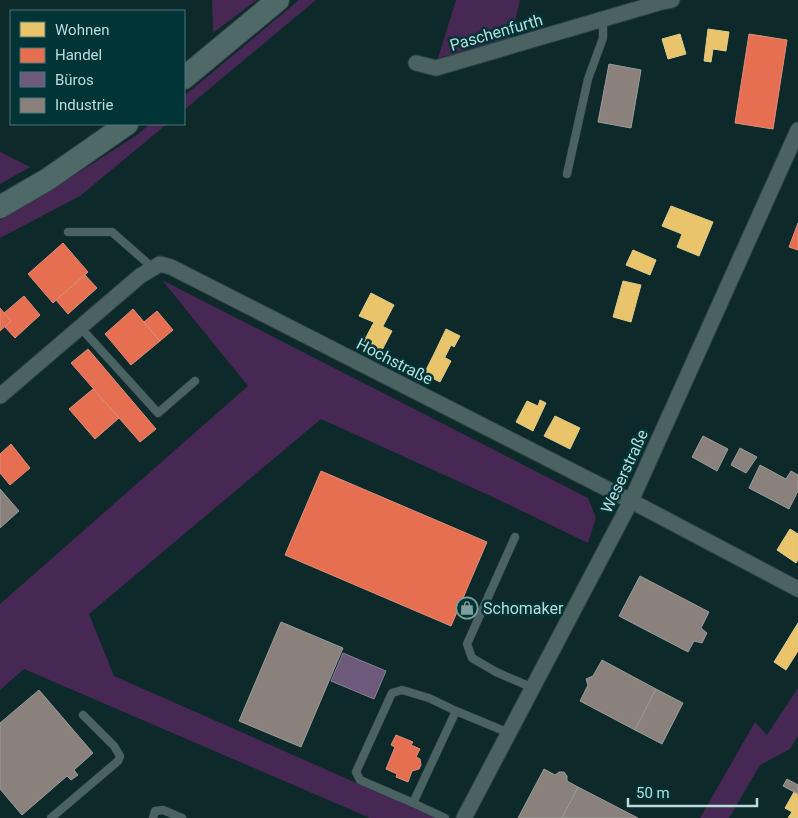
<svg xmlns="http://www.w3.org/2000/svg" width="798" height="818" viewBox="0 0 798 818" font-family="Roboto,sans-serif">
<rect width="100%" height="100%" fill="#0d2929"/>
<g fill="#472753">
<polygon points="212,0 257,0 213,33"/>
<polygon points="299,0 316,0 184,110 184,96"/>
<polygon points="456,0 520,0 511,38 438,58"/>
<polygon points="150,124 167,124 80,196 0,238 0,220 67,180 137,135"/>
<polygon points="0,152 30,167 0,184"/>
<polygon points="162,280 588,498 596,518 588,543 495,498 321,419 89,614 114,676 436,818 370,818 24,669 0,690 0,604 248,386"/>
<polygon points="798,688 798,736 790,749 760,765 729,818 700,818 755,722 767,735"/>
</g>
<g fill="#e9c46a" stroke="#dccb8c">
<polygon points="708,29 729,32 726,51 713,49 711,62 704,61"/>
<polygon points="680,34 686,54 668,59 662,39"/>
<polygon points="671,206 713,222 699,256 677,247 682,234 662,226"/>
<polygon points="633,250 656,260 650,275 626,265"/>
<polygon points="623,281 641,285 631,322 613,317"/>
<polygon points="371,293 394,305 383,326 359,316"/>
<polygon points="374,322 392,331 381,352 363,343"/>
<polygon points="446,329 460,336 454,347 451,345 445,357 435,352"/>
<polygon points="435,352 451,361 440,382 424,374"/>
<polygon points="540,400 546,403 533,431 516,422 527,401 538,406"/>
<polygon points="555,416 580,428 570,449 544,436"/>
<polygon points="790,529 798,534 798,560 796,563 777,550"/>
<polygon points="798,623 798,651 786,670 774,662"/>
<polygon points="794,792 798,794 798,818 788,818 792,812 785,808"/>
</g>
<g fill="#e76f51" stroke="#da8f7b">
<polygon points="749,34 787,40 773,129 735,123"/>
<polygon points="798,223 798,250 789,247"/>
<polygon points="63,243 88,272 53,303 28,274"/>
<polygon points="85,275 97,288 68,314 56,300"/>
<polygon points="24,296 40,315 15,338 5,327 11,321 4,313"/>
<polygon points="0,308 11,321 0,331"/>
<polygon points="133,309 160,341 131,365 105,334"/>
<polygon points="157,311 173,330 160,341 144,322"/>
<polygon points="88,349 156,429 140,442 71,363"/>
<polygon points="93,389 119,418 95,439 69,409"/>
<polygon points="11,444 30,468 10,485 0,473 0,454"/>
<polygon points="321,471 487,542 451,626 285,555"/>
<polygon points="396,735 413,742 411,745 420,749 416,757 420,759 421,765 419,769 412,771 408,782 396,777 397,774 386,769 395,747 391,745"/>
</g>
<polygon fill="#6d597a" stroke="#858097" points="343,653 386,671 374,699 331,681"/>
<g fill="#8a817c" stroke="#999c99">
<polygon points="609,64 641,70 631,128 598,122"/>
<polygon points="703,436 728,449 717,471 692,457"/>
<polygon points="740,448 757,457 746,473 731,465"/>
<polygon points="760,465 786,479 791,471 798,475 798,491 789,509 749,488"/>
<polygon points="0,489 19,511 0,528"/>
<polygon points="640,576 709,612 701,628 707,633 702,643 694,641 688,652 619,616"/>
<polygon points="281,622 343,648 301,747 239,721"/>
<polygon points="602,660 656,689 635,730 580,701 588,685 586,679 593,676"/>
<polygon points="656,689 683,703 662,744 635,730"/>
<polygon points="39,690 93,753 74,770 78,775 71,780 67,776 22,815 0,789 0,723"/>
<polygon points="544,769 555,775 559,772 564,772 567,776 567,781 578,787 562,818 518,818"/>
<polygon points="787,779 798,785 798,794 783,786"/>
<polygon points="578,787 638,818 562,818"/>
</g>
<g fill="none" stroke-linecap="round" stroke-linejoin="round">
<g stroke="#2f4242" stroke-width="9">
<g id="service">
<polyline points="567,174 588,79 603,38 603,19"/>
<polyline points="68,232 112,232 153,268"/>
<polyline points="80,327 158,413 195,381"/>
<polyline points="515,537 467,644 472,658 496,672 533,688"/>
<polyline points="413,803 360,780 356,772 392,693 402,690 429,698 456,711"/>
<polyline points="51,818 118,761 120,756 114,746 83,715"/>
<polyline points="153,818 155,811 163,810 182,818"/>
<polyline points="445,818 413,803 456,711 509,733"/>
</g>
</g>
<g stroke="#2f4242" stroke-width="17">
<g id="minor">
<polyline points="416,63 436,68 658,3 672,0"/>
<polyline points="0,396 140,276 160,264 171,267 631,501 798,589"/>
<polyline points="464,818 631,501 798,130"/>
</g>
</g>
<g stroke="#2f4242" stroke-width="24">
<g id="secondary">
<polyline points="184,78 278,0"/>
<polyline points="0,207 48,179 127,124"/>
</g>
</g>
<use href="#service" stroke="#4b6263" stroke-width="8"/>
<use href="#minor" stroke="#4b6263" stroke-width="15"/>
<use href="#secondary" stroke="#4f6868" stroke-width="22"/>
</g>
<defs>
<g id="shop-ring" transform="scale(1.125)"><circle r="9.5" fill="#003436" stroke="#7f9d9d" stroke-width="1.5"/><path d="M-5-2.5h2.3a2.7 3.5 0 0 1 5.4 0H5L5.5 6h-11ZM-1.5-2.5h3a1.5 2.3 0 0 0-3 0Z" fill="#7f9d9d"/></g>
</defs>
<g fill-rule="evenodd">
<use href="#shop-ring" x="467" y="608"/>
</g>
<g text-anchor="middle" stroke-width="5" stroke-linejoin="round" paint-order="stroke">
<g font-size="16" fill="#bcdbdc" stroke="#003436">
<text transform="translate(496 32) rotate(-16)" y="6">Paschenfurth</text>
<text transform="translate(395 361) rotate(27)" y="6">Hochstraße</text>
<text transform="translate(624 471) rotate(-65)" y="6">Weserstraße</text>
</g>
<g font-size="16" fill="#bcdbdc" stroke="#003436" text-anchor="start">
<text x="483" y="614">Schomaker</text>
</g>
</g>
<rect x="10" y="10" width="175" height="115" fill="#003436" stroke="#4b7778"/>
<rect x="20" y="22" width="25" height="15" fill="#e9c46a" stroke="#4b7778"/>
<text x="55" y="35" font-size="15" fill="#bcdbdc">Wohnen</text>
<rect x="20" y="48" width="25" height="15" fill="#e76f51" stroke="#4b7778"/>
<text x="55" y="60" font-size="15" fill="#bcdbdc">Handel</text>
<rect x="20" y="72" width="25" height="15" fill="#6d597a" stroke="#4b7778"/>
<text x="55" y="85" font-size="15" fill="#bcdbdc">Büros</text>
<rect x="20" y="98" width="25" height="15" fill="#8a817c" stroke="#4b7778"/>
<text x="55" y="110" font-size="15" fill="#bcdbdc">Industrie</text>
<path d="M628 798v8h129v-8" fill="none" stroke="#bcdbdc" stroke-width="2.5"/>
<text x="636" y="798" font-size="15" fill="#bcdbdc" stroke="#003436" stroke-width="4" paint-order="stroke">50 m</text>
</svg>
